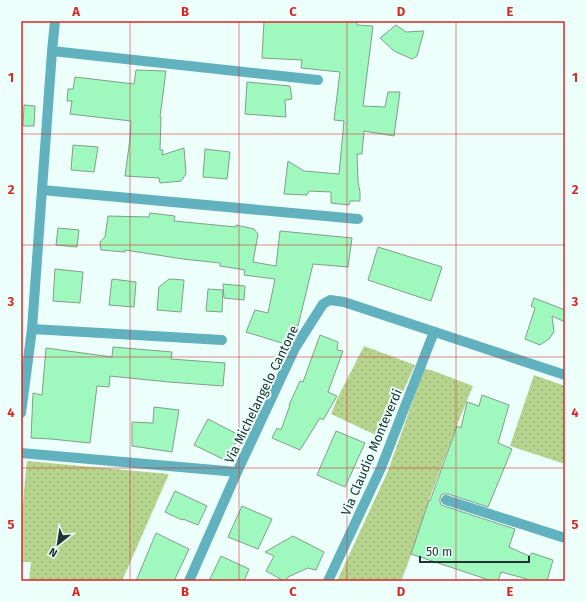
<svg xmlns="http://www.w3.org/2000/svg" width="586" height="602" viewBox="0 0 586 602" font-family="'Fira Sans',sans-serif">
<defs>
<pattern id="grass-dots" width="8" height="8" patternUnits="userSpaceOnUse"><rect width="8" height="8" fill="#b6d48d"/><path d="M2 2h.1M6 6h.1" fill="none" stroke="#9cb77a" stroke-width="1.8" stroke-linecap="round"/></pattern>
</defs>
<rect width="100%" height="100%" fill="#edfffb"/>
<g fill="url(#grass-dots)">
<polygon points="364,346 415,365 382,438 331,414 338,397"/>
<path d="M424,369L431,370L473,386C457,424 443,462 429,500C420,527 412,555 401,581H337L388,471Z"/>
<polygon points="534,375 565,386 565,464 510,446"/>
<polygon points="27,461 169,474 122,581 29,581 31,562 21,562 21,521"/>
</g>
<g fill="#9ff9be" stroke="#809f89">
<polygon points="264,21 356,21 357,25 373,26 363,106 385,107 388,92 400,92 394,136 364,131 362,154 357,154 358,182 360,192 360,201 350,201 349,205 331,203 331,192 309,191 307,195 284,194 288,161 304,171 339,174 344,121 334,120 340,72 301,68 302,60 262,58"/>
<polygon points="396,25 406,32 424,31 417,56 412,59 394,51 380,38"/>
<polygon points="136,70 166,71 160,117 161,117 160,150 163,150 162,155 184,148 186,174 181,181 160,183 159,178 125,176 130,139 131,121 70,114 72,101 67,101 68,89 73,89 75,77 134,84"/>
<polygon points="247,82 290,86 292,99 285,100 286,117 245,114"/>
<polygon points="24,105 35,106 34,126 23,126"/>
<polygon points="73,145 98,147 94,172 71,170"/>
<polygon points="205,149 230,152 227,179 203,177"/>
<polygon points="150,213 175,216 174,221 236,227 236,225 254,229 258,234 253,262 276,266 280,231 352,238 348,267 313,264 298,326 296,325 285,344 246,332 255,310 268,313 275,279 244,275 245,270 220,266 220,263 183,259 125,250 125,252 101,250 100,242 105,237 108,216 149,217"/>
<polygon points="58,228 79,230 77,247 56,245"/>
<polygon points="378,247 442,267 431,301 368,280"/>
<polygon points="55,269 83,272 80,303 53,301"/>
<polygon points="112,279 136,282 134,307 109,305"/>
<polygon points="169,279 184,280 181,312 157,310 159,287"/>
<polygon points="223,284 245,286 244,300 224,298"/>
<polygon points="208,289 223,290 222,312 206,311"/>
<polygon points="534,298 565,310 565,322 552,316 554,332 549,339 540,345 525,339 535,308 531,306"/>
<polygon points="320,335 338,342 337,350 343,351 328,392 337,396 323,420 320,418 300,450 272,438 277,428 281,430 290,405 289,405 300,381 303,382"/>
<polygon points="113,347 172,352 171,359 225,363 223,386 169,382 110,376 109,387 97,386 90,443 51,439 31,438 33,393 42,395 46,348 112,357"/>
<polygon points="482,395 509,405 498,443 512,449 488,507 448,494 444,494 441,495 440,498 440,502 441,505 444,506 515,529 509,547 529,556 532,553 553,560 547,581 526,581 527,579 501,572 498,581 492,581 411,554 429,500 430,501 457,426 461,428 467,402 479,406"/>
<polygon points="154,407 179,410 172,452 132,446 132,422 153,423"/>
<polygon points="208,419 239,435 227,461 194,445"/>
<polygon points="336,431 365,443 345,487 317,475"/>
<polygon points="175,491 207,506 198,525 183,519 182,520 165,512"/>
<polygon points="242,506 272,519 258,549 228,537"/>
<polygon points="156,533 189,549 174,581 136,581"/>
<polygon points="293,536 324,552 316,570 308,568 288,577 286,581 284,581 266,571 274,556 265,552"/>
<polygon points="221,556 249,569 244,581 209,581"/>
</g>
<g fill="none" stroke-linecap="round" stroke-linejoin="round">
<g stroke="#62b1be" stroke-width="10">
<polyline points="52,51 318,80"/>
<polyline points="42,190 358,219"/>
<polyline points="32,329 222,340"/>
<polyline points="21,413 32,329 52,51 55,21"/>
<polyline points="21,453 237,472"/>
<polyline points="446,500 565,538"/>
<polyline points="189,581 237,472 295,348 323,304 330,300 344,302 565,375"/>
<polyline points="328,581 381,468 434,332"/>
</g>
</g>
<path fill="none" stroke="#d62828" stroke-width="1" stroke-opacity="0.55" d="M130,21V581M239,21V581M347,21V581M456,21V581M21,134H565M21,245H565M21,357H565M21,468H565"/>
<g text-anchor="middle" stroke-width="4" stroke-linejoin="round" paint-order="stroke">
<g font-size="13" fill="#223430" stroke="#edfffb">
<text transform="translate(261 394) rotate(-64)" y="5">Via Michelangelo Cantone</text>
<text transform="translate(371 452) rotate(-67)" y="5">Via Claudio Monteverdi</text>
</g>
</g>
<rect width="586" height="602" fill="none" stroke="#edfffb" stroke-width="44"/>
<g transform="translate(58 544) rotate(210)" stroke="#edfffb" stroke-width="3" paint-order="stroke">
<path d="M0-3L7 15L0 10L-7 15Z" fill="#223430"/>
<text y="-6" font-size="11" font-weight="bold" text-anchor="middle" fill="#223430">N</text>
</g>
<path d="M420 556v6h109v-6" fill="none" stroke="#223430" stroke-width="2"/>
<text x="426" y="556" font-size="12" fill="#223430" stroke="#edfffb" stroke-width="3" paint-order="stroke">50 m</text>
<rect x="22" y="22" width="542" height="558" fill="none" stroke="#d62828" stroke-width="1.5"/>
<g font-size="13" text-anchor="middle" font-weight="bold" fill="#d62828">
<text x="76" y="16">A</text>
<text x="185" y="16">B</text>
<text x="293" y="16">C</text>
<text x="401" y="16">D</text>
<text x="510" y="16">E</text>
<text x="11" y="82">1</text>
<text x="575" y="82">1</text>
<text x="11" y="194">2</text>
<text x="575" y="194">2</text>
<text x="11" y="306">3</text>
<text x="575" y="306">3</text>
<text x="11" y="417">4</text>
<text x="575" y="417">4</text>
<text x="11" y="529">5</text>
<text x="575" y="529">5</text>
<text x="76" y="596">A</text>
<text x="185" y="596">B</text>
<text x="293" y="596">C</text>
<text x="401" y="596">D</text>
<text x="510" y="596">E</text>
</g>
</svg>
